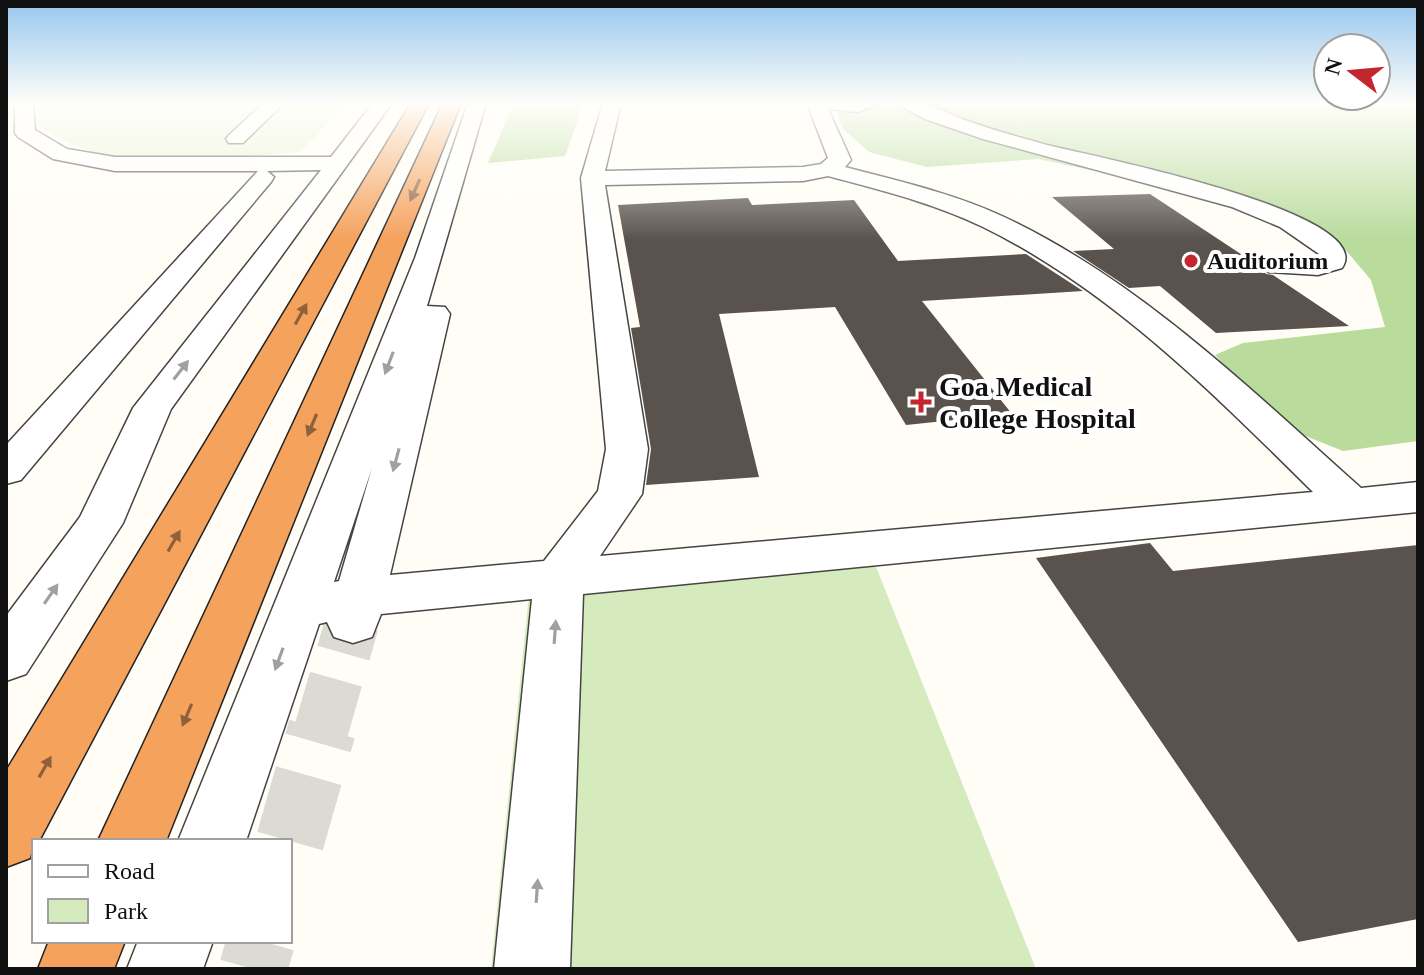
<svg xmlns="http://www.w3.org/2000/svg" width="1424" height="975" viewBox="0 0 1424 975" font-family="Georgia,serif">
<rect width="100%" height="100%" fill="#fffdf5"/>
<polygon fill="#d5ebbd" points="871,554 1036,969 491,969 529,594"/>
<g fill="#b9dc9c">
<polygon points="514,103 584,103 565,156 488,163"/>
<polygon points="833,103 1418,103 1418,441 1343,451 1283,427 1215,355 1243,343 1385,327 1371,280 1333,235 1128,178 1038,159 927,167 869,152 843,129"/>
</g>
<path fill="#e6f2cf" d="M42,103H348L300,152C219,157 106,178 38,125Z"/>
<g fill="#5a524d">
<polygon points="1150,194 1262,268 1266,274 1273,275 1349,326 1216,333 1160,286 1129,288 1073,251 1114,249 1052,197"/>
<polygon points="748,198 752,205 854,200 898,261 1026,254 1083,291 922,301 1012,414 906,425 835,307 719,314 759,477 646,485 651,449 631,328 640,327 618,205"/>
<polygon points="1150,543 1173,571 1418,545 1418,919 1298,942 1036,558"/>
</g>
<g fill="none" stroke-linecap="round" stroke-linejoin="round">
<polyline stroke="#dbdad3" stroke-width="54" stroke-dasharray="54 27" stroke-linecap="butt" points="321,731 352,623"/>
<g stroke="#dbdad3" stroke-width="68" stroke-dasharray="68 34" stroke-linecap="butt">
<polyline points="290,841 322,729"/>
<polyline points="253,969 261,941"/>
</g>
<g stroke="#444" stroke-width="3">
<g id="minor">
<polygon points="15,103 33,103 35,130 67,149 115,157 331,157 373,103 392,103 171,409 123,523 26,674 6,681 6,616 80,517 133,408 321,170 267,171 274,177 271,182 21,480 6,484 6,445 258,171 115,171 53,159 18,137 15,133"/>
<polygon points="264,103 284,103 243,143 229,143 226,139 229,135"/>
<path d="M468,103H486L427,306L445,307L450,314L390,575L544,561L598,491L606,449L581,178L603,103H621L605,171L803,167L821,164L828,158L807,103H879L858,112L828,109L851,160L845,167C898,181 952,193 1002,216C1139,280 1250,389 1361,488L1418,482V512L583,594L570,969H494L532,599L381,614L372,637L353,643L334,637L327,622L319,624L246,841H178L415,258ZM828,176C880,190 934,203 983,227C1110,289 1214,394 1313,492L600,556L642,494L648,449L605,185L803,181ZM372,468L339,581L334,582Z"/>
<path d="M895,103C903,103 912,102 920,103C935,106 951,115 965,120C992,130 1019,137 1047,145C1082,154 1381,212 1342,268L1318,275L1268,272L1264,266L1268,260L1317,257L1319,254L1280,227L1232,207L983,139L925,119Z"/>
<polygon points="138,941 213,941 203,969 127,969"/>
</g>
</g>
<g stroke="#222" stroke-width="3">
<g id="highway">
<polygon points="411,103 429,103 39,841 34,841 30,858 6,867 6,771"/>
<polygon points="443,103 461,103 166,841 98,841"/>
<polygon points="49,941 125,941 114,969 38,969"/>
</g>
</g>
<use href="#minor" fill="#fff" fill-rule="evenodd"/>
<use href="#highway" fill="#f5a25d" fill-rule="evenodd"/>
</g>
<defs><path id="oneway-solid" d="M-6-.8H1V-3.2L6.5 0L1 3.2V.8H-6Z" transform="scale(2)"/></defs>
<g fill="#8e613b">
<use href="#oneway-solid" transform="translate(415 190) rotate(114)"/>
<use href="#oneway-solid" transform="translate(301 314) rotate(-61)"/>
<use href="#oneway-solid" transform="translate(312 425) rotate(113)"/>
<use href="#oneway-solid" transform="translate(174 541) rotate(-60)"/>
<use href="#oneway-solid" transform="translate(187 715) rotate(113)"/>
<use href="#oneway-solid" transform="translate(45 767) rotate(-60)"/>
</g>
<g fill="#a0a0a0">
<use href="#oneway-solid" transform="translate(389 363) rotate(111)"/>
<use href="#oneway-solid" transform="translate(181 370) rotate(-52)"/>
<use href="#oneway-solid" transform="translate(396 460) rotate(105)"/>
<use href="#oneway-solid" transform="translate(51 594) rotate(-55)"/>
<use href="#oneway-solid" transform="translate(555 632) rotate(-86)"/>
<use href="#oneway-solid" transform="translate(279 659) rotate(110)"/>
<use href="#oneway-solid" transform="translate(537 891) rotate(-86)"/>
</g>
<linearGradient id="sky" x2="0" y2="1"><stop stop-color="#95c6ee"/><stop offset="0.43" stop-color="#fffefa"/><stop offset="1" stop-color="#fffefa" stop-opacity="0"/></linearGradient>
<rect width="1424" height="240" fill="url(#sky)"/>
<g fill="#c4262e" stroke="#fff" stroke-width="3">
<circle cx="1191" cy="261" r="8"/>
<path d="M917 390h8v8h8v8h-8v8h-8v-8h-8v-8h8z"/>
</g>
<g text-anchor="middle" stroke-width="8" stroke-linejoin="round" paint-order="stroke">
<g font-size="24" font-weight="bold" fill="#111" stroke="#fff" text-anchor="start">
<text x="1207" y="269">Auditorium</text>
</g>
<g font-size="28" font-weight="bold" fill="#111" stroke="#fff" text-anchor="start">
<text x="939" y="396">Goa Medical<tspan x="939" dy="32">College Hospital</tspan></text>
</g>
</g>
<rect width="1424" height="975" fill="none" stroke="#111111" stroke-width="16"/>
<rect x="32" y="839" width="260" height="104" fill="#ffffff" stroke="#a0a0a0" stroke-width="2"/>
<rect x="48" y="865" width="40" height="12" fill="#ffffff" stroke="#a0a0a0" stroke-width="2"/>
<text x="104" y="879" font-size="24" fill="#111111">Road</text>
<rect x="48" y="899" width="40" height="24" fill="#d5ebbd" stroke="#a0a0a0" stroke-width="2"/>
<text x="104" y="919" font-size="24" fill="#111111">Park</text>
<g transform="translate(1352 72) rotate(286)"><circle r="38" fill="#ffffff" stroke="#a0a0a0" stroke-width="2"/>
<path d="M0-6L14 30L0 20L-14 30Z" fill="#c4262e"/>
<text y="-12" font-size="22" font-weight="bold" text-anchor="middle" fill="#111111">N</text>
</g>
</svg>
